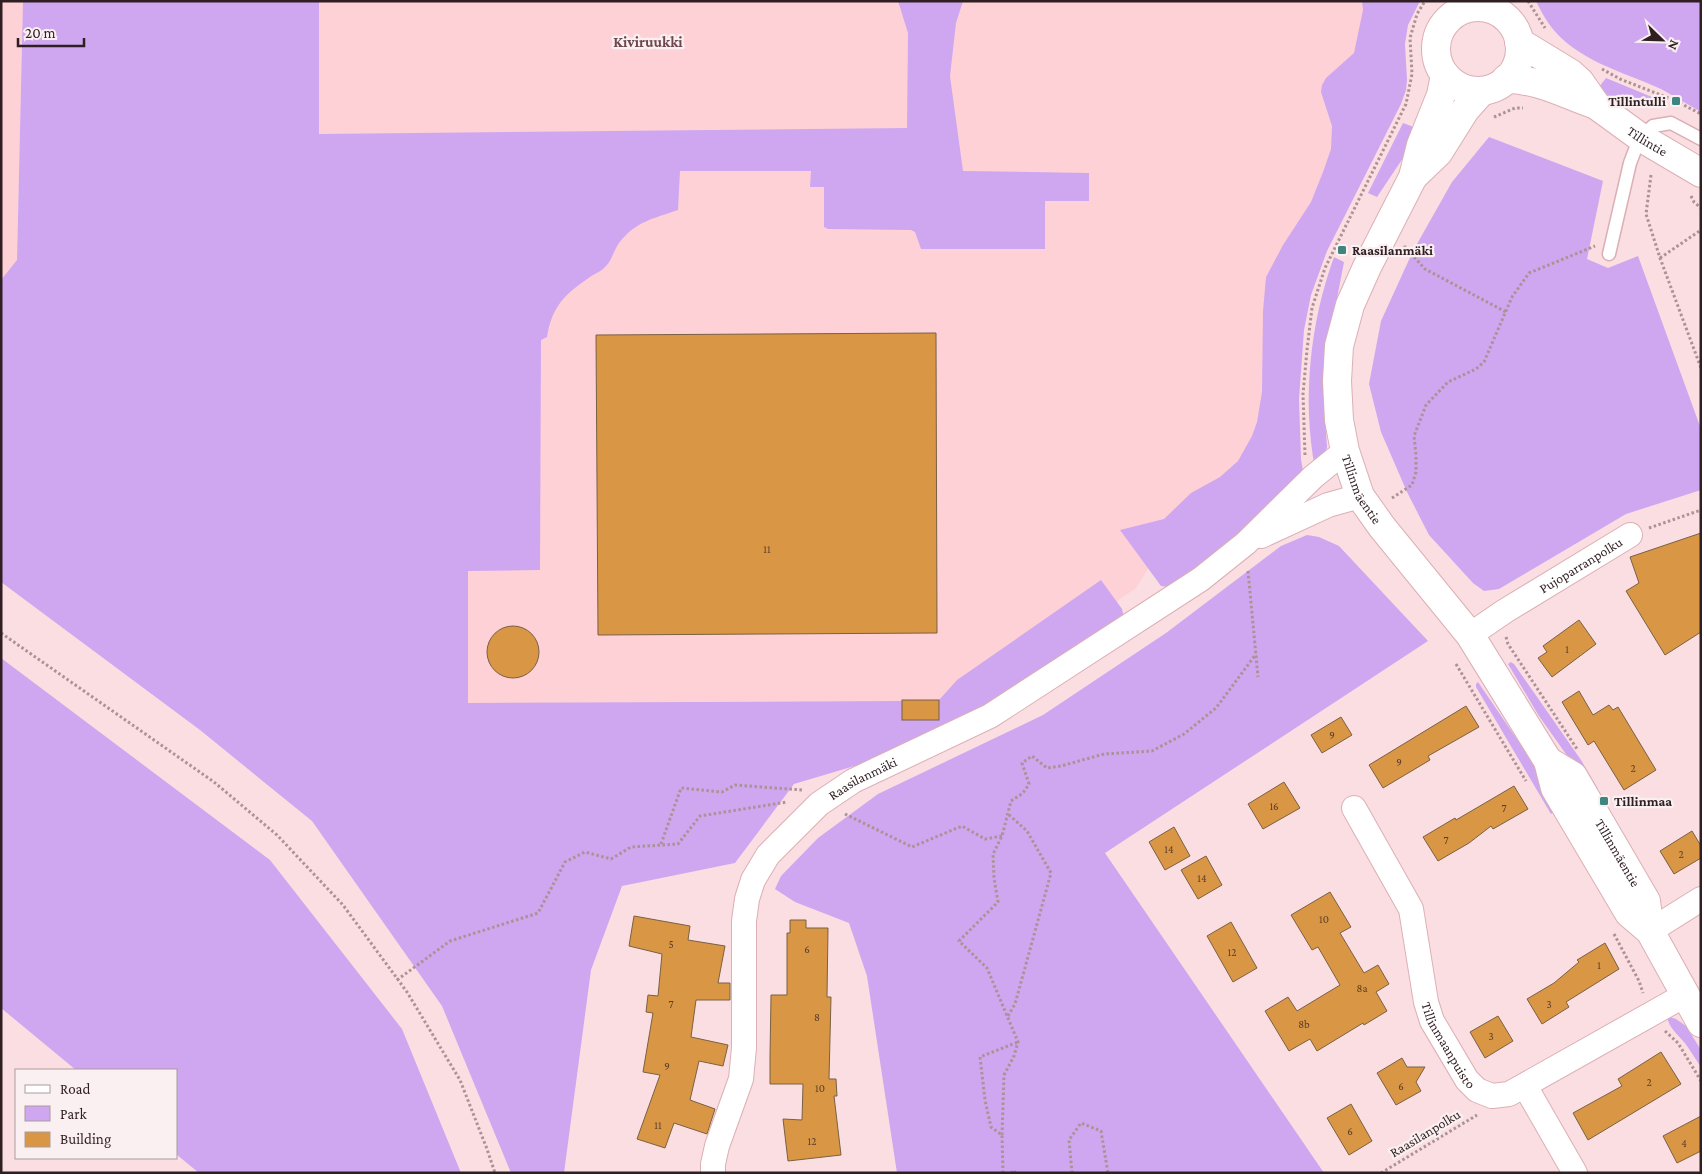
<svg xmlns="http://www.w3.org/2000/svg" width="1702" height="1174" viewBox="0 0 1702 1174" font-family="'Crimson Pro',serif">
<rect width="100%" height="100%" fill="#fadee1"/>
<g fill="#fed1d7">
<polygon points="1,1 23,1 17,260 1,280"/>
<polygon points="319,1 1396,1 1297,291 1285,469 1148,569 1136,588 941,723 467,703 318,159"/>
</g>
<g fill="#cea7f0">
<path d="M23,1H319V134L907,128L908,33L898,1H963L956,23L950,76L963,171L1089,173V201H1045V249H921L915,232L911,230L828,229L824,227V187H810L811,171H680L678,210C653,219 636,221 619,243C614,250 612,260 606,266C602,271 594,274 590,277C565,294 552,306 547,337L541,340L540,570L468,571V703L902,701L939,720V700L957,680L1101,580L1122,609L1124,617L1019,690L898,753L794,784L735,863L622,886L591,970L564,1173H511L442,1006L312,821L200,730L1,582V280L17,260Z"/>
<polygon points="1362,1 1420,1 1408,25 1405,44 1407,80 1406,90 1401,104 1327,251 1311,295 1304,330 1299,399 1301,459 1303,471 1306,479 1217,553 1168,587 1161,586 1120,530 1164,519 1191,493 1220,477 1238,461 1252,436 1257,422 1262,392 1263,311 1266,277 1283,245 1311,202 1323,172 1331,149 1332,126 1321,92 1322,85 1326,78 1354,53 1363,10"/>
<path d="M1536,1H1701V112C1687,104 1674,96 1661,89C1622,71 1576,61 1549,24C1544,17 1540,9 1536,1Z"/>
<path d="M1606,78L1664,102L1662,104C1629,110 1624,111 1599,87Z"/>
<polygon points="1403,123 1419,129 1409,149 1377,197 1368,193"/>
<polygon points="1489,137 1603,181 1587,259 1608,268 1638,256 1701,429 1701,490 1626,514 1499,589 1484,591 1473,583 1429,535 1407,492 1381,432 1369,384 1381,321 1413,251 1452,182"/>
<path d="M1334,257L1344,262L1324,366V403L1327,447L1323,460L1315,468C1302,399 1310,323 1334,257Z"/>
<polygon points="1307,535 1319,537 1339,546 1428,641 1105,853 1324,1173 897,1173 867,976 849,923 795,902 775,889 781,876 818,838 878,794 1043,715 1166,633 1281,546"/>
<polygon points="1,658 270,860 402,1029 461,1173 199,1173 176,1154 176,1070 76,1070 1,1008"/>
<polygon points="1511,662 1514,664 1581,760 1598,789 1591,793 1573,764 1539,716 1508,664"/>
<polygon points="1478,682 1525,751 1559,809 1551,814 1476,687 1476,684"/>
<path d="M1667,1016L1676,1019L1686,1026L1701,1050V1067C1696,1060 1692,1053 1687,1046C1681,1037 1668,1028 1667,1016Z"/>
</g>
<g fill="#d99644" stroke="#7a6044">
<polygon points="936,333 937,633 598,635 596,335"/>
<polygon points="1701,533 1701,632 1665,655 1626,591 1639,583 1630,557"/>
<polygon points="1579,620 1596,644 1552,677 1538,658 1547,652 1543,646"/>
<circle cx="513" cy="652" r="26"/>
<polygon points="1579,691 1593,715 1609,705 1613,710 1618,707 1656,770 1624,790 1594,741 1588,745 1562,702"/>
<rect x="902" y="700" width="37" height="20"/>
<polygon points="1466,706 1479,727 1428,756 1430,760 1383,788 1369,765"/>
<polygon points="1341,717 1352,735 1322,753 1311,735"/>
<polygon points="1284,782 1300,808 1263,829 1248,804"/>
<polygon points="1514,786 1528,809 1493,829 1491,826 1469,843 1438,861 1423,837 1455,818 1456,820"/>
<polygon points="1174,827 1190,856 1165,870 1149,842"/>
<polygon points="1692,831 1701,846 1701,858 1674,874 1660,851"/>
<polygon points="1206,856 1222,885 1198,899 1181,870"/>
<polygon points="1330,892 1351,927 1340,933 1364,973 1378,965 1389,984 1376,992 1387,1011 1364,1025 1363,1023 1317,1051 1310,1039 1289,1051 1265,1011 1288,997 1297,1011 1340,985 1318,947 1312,950 1291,915"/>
<polygon points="634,916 690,926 688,940 725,946 718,983 730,983 730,1000 696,1000 691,1037 728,1045 723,1066 699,1061 690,1100 715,1109 707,1134 674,1123 665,1148 637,1139 660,1075 643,1072 653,1013 646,1012 648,995 658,996 662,954 629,946"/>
<polygon points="790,920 806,920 806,928 828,928 827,997 831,997 829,1079 836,1079 837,1096 834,1096 841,1155 788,1161 783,1119 802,1120 803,1084 770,1084 770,1057 771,995 787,995 787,933 790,933"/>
<polygon points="1231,922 1257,968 1233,982 1207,936"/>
<polygon points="1605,943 1619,969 1566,1002 1569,1007 1542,1024 1527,999 1554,983 1579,962 1577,960"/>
<polygon points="1498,1016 1513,1041 1485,1058 1470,1032"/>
<polygon points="1661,1052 1681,1084 1588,1140 1573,1113 1622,1086 1618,1079"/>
<polygon points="1402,1058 1407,1067 1425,1067 1416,1082 1421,1091 1396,1105 1377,1073"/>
<polygon points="1351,1104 1372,1141 1349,1155 1327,1118"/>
<polygon points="1701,1116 1701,1151 1677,1163 1663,1136"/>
</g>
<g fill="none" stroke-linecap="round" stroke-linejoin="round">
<g stroke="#dcafb5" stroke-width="15">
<polyline id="service" points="1609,254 1630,163 1640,137 1653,126 1671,123 1701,139"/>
</g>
<g stroke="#dcafb5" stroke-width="26">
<g id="minor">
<polyline points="1261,536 1328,505 1360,496"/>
<path id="s1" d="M1470,635L1505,611L1630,535"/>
<path id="s2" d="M1354,808L1411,909L1426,1002L1432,1021L1467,1080L1477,1090L1492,1096L1509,1094L1685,995"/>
<polyline points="1650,931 1701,899"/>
<polyline points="1525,1086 1575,1173"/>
<path id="s3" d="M713,1173V1164L717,1146L741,1079L744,1048V921L747,899L753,880L768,855L819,804L853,781L990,716L1201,579L1246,543L1313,477L1345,451"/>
</g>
</g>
<g stroke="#dcafb5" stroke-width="30">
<g id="tertiary">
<circle cx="1478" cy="49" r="42"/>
<path id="s4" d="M1519,42L1570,73L1580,82L1596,105L1640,137L1701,173"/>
<path id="s5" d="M1445,75L1441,95L1421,145L1413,177L1367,267L1350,305L1339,346L1337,381L1339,420L1345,451L1360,496L1382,527L1470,635L1548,761L1555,788L1629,913L1650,931L1701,1023"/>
<path d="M1506,79C1539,79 1566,95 1596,105"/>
<polyline points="1414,176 1438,153 1465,110 1482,91"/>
<path id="s6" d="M1548,761L1573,776L1646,901L1650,931"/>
</g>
</g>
<g stroke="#aa9295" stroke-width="3" stroke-dasharray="2.5 2.5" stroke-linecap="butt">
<polyline points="1528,1 1545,28"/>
<polyline points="1602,69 1620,79 1676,101 1701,114"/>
<polyline points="1494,117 1515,108 1523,108"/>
<polyline points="1651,175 1646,214 1660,258 1701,368"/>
<polyline points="1691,196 1694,202 1701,208"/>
<polyline points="1404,246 1425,269 1506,312"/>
<polyline points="1660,258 1701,230"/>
<polyline points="1305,455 1303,394 1307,350 1312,308 1325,268 1406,104 1412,74 1410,38 1417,14 1425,1"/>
<polyline points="1392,498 1412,485 1416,472 1416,455 1414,436 1426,405 1448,382 1476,369 1484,362 1512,297 1529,273 1595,246"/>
<polyline points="1649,528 1701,510"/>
<polyline points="1248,571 1258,677"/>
<polyline points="1,633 214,782 277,835 343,905 407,992 460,1080 487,1149 495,1173"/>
<polyline points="1506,637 1508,644 1577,749"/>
<polyline points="1456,664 1526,781"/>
<polyline points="845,814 912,847 962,826 985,839 1002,836"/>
<polyline points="661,844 681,788 722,792 735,785 802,790"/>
<polyline points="1614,934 1639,981 1643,993"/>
<polyline points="397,980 450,941 538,913 565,862 585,852 611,859 631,847 678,844 700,816 787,802"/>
<polyline points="1008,1016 1015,1004 1051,873 1027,831 1008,814"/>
<polyline points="1665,1031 1678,1043 1701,1081"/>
<polyline points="1002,1135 1004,1075 1014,1056 1018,1042 987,968 959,941 998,902 994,878 993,854 1002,836 1011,801 1023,793 1029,784 1022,763 1032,756 1047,768 1061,766 1104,754 1152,751 1184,734 1216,708 1256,654"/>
<polyline points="1003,1173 1002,1135 991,1127 985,1100 980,1057 1018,1042"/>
<polyline points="1011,1173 1014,1170 1015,1173"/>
<polyline points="1072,1173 1069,1140 1081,1123 1101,1131 1108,1173"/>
<polyline points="1381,1173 1477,1115"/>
</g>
<use href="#service" stroke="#fff" stroke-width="12"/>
<use href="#minor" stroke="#fff" stroke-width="24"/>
<use href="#tertiary" stroke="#fff" stroke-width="28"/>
</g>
<g fill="#3e8580" stroke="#faf0f1" stroke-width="2">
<rect x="1671" y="96" width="10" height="10" rx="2.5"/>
<rect x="1337" y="245" width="10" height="10" rx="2.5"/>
<rect x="1599" y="796" width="10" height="10" rx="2.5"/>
</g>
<g text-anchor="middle" stroke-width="4.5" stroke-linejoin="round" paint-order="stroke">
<g font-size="11" fill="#5a3d2a">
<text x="767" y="553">11</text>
<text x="1567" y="653">1</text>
<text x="1332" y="739">9</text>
<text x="1399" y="766">9</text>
<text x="1633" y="772">2</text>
<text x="1274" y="810">16</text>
<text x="1504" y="812">7</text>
<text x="1446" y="844">7</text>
<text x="1169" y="853">14</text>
<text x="1681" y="858">2</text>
<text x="1202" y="882">14</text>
<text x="1324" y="923">10</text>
<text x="671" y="948">5</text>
<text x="807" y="953">6</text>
<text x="1232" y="956">12</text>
<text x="1599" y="969">1</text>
<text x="1362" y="992">8a</text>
<text x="671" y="1008">7</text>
<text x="1549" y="1008">3</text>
<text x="817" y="1021">8</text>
<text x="1304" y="1028">8b</text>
<text x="1491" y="1040">3</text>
<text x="667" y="1070">9</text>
<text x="1649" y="1086">2</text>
<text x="1401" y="1090">6</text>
<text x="820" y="1092">10</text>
<text x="658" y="1129">11</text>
<text x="1350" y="1135">6</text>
<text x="812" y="1145">12</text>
<text x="1684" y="1147">4</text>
</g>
<g font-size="14" font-weight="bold" fill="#301f22" stroke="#faf0f1" text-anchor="start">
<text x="1666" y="106" text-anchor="end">Tillintulli</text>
<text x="1352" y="255">Raasilanmäki</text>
<text x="1614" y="806">Tillinmaa</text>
</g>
<g font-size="14" fill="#301f22" stroke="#faf0f1">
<text dy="5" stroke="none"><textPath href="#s4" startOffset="164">Tillintie</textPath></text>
<text dy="5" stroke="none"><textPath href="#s5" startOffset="440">Tillinmäentie</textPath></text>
<text dy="5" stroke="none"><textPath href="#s1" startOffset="131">Pujoparranpolku</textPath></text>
<text dy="5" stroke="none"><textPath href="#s3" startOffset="451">Raasilanmäki</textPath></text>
<text dy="5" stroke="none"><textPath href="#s6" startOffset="118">Tillinmäentie</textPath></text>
<text dy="5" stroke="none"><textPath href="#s2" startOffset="259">Tillinmaanpuisto</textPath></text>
<text transform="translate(1425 1133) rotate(-31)" y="5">Raasilanpolku</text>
</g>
<g font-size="15" font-weight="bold" fill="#6e474e" stroke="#faf0f1">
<text x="648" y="47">Kiviruukki</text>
</g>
</g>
<rect width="1702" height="1174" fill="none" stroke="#301f22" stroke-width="5"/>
<rect x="15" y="1069" width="162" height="90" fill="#faf0f1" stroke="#a99c9e"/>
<rect x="25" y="1085" width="25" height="8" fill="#ffffff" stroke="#a99c9e"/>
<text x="60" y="1094" font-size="15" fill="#301f22">Road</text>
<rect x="25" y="1106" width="25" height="15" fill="#cea7f0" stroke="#a99c9e"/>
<text x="60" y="1119" font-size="15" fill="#301f22">Park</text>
<rect x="25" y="1132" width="25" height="15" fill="#d99644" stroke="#a99c9e"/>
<text x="60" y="1144" font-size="15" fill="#301f22">Building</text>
<g transform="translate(1662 40) rotate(113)" stroke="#faf0f1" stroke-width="4" paint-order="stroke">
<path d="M0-4L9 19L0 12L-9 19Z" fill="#301f22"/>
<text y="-8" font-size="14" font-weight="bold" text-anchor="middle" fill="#301f22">N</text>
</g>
<path d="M18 38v8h66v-8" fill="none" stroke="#301f22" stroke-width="2.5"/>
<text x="25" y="38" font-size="15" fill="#301f22" stroke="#faf0f1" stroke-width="4" paint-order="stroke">20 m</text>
</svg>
